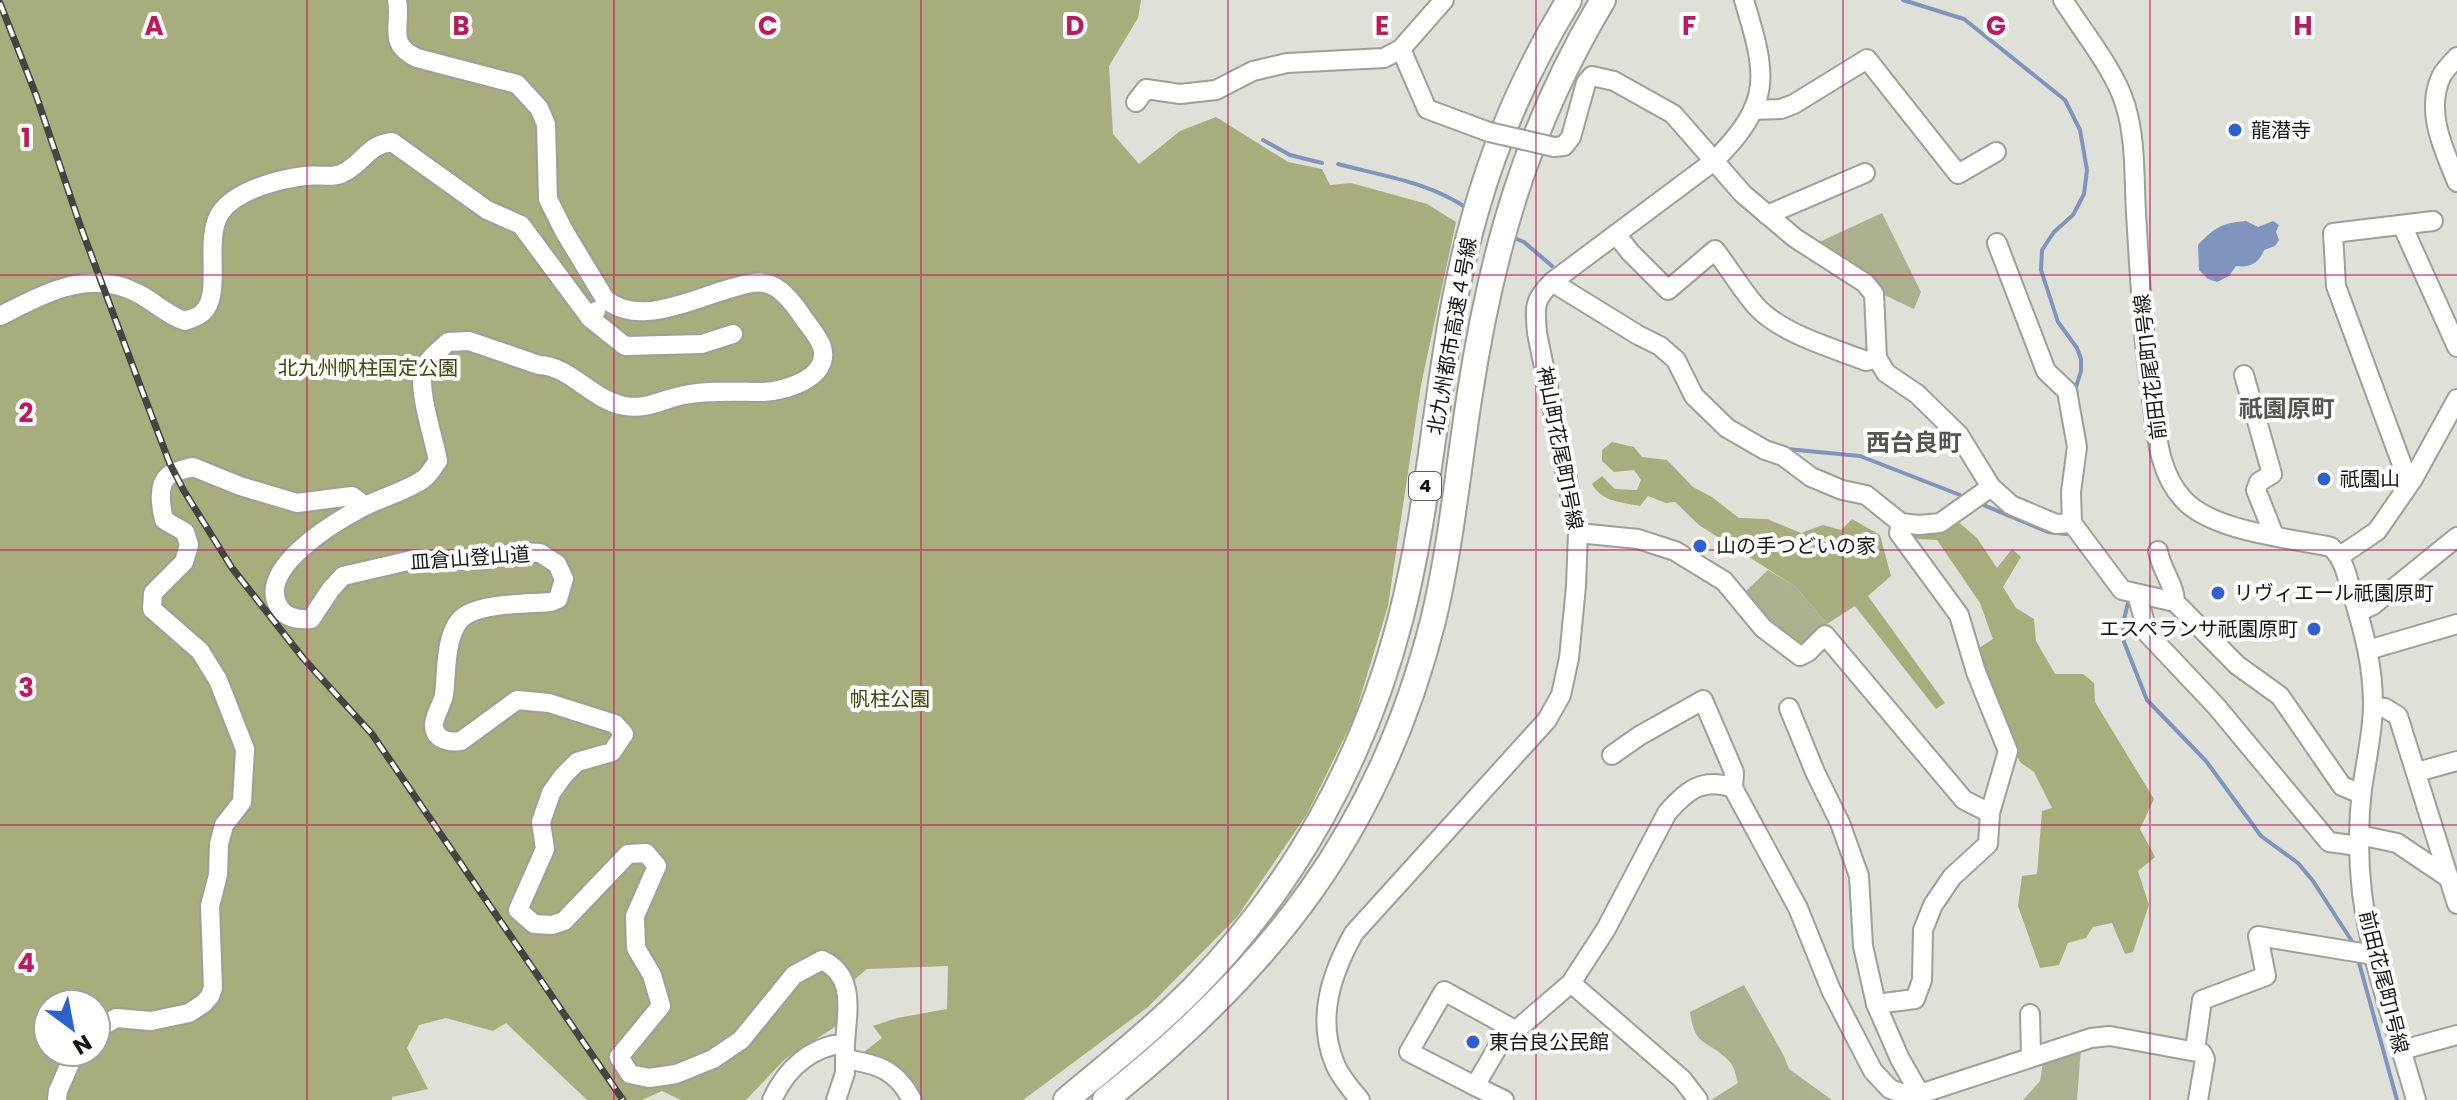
<svg xmlns="http://www.w3.org/2000/svg" width="2457" height="1100" viewBox="0 0 2457 1100" font-family="Poppins,'Noto Sans JP',sans-serif">
<rect width="100%" height="100%" fill="#dfe0d7"/>
<g fill="#acb08e">
<polygon points="1882,213 1921,292 1914,309 1878,292 1817,243"/>
<polygon points="1768,570 1796,587 1827,624 1802,649 1764,622 1742,595"/>
<path d="M1744,985L1784,1056L1789,1069L1832,1100H1711L1738,1083C1736,1076 1734,1065 1728,1060C1708,1039 1695,1049 1690,1012Z"/>
<polygon points="2081,1047 2077,1100 2023,1100 2040,1081 2043,1062"/>
</g>
<g fill="#a8ad7d" fill-rule="evenodd">
<path d="M0,0H1141L1138,18L1109,66L1113,134L1139,164L1180,131L1216,117L1288,162L1322,169L1330,185L1351,183L1427,204L1456,222L1421,385L1388,606L1354,718L1307,814L1237,917L1148,1007L1023,1100H917L860,1055L882,1038L873,1026L897,1018L947,1009L948,966L867,969L855,979L838,1025L785,1059L746,1100H681L662,1091L642,1100H587L506,1023L493,1031L446,1018L419,1025L407,1048L428,1089L392,1097V1100H0ZM48,1004H96V1052H48Z"/>
<path d="M1612,442L1634,447L1642,457L1667,460L1693,487L1712,497L1739,518L1767,519L1801,533L1823,525L1841,530L1852,519L1880,535L1891,576L1868,596L1945,703L1936,709L1855,606L1827,624L1796,587L1699,525L1675,502L1666,503L1648,496L1640,506C1621,502 1602,502 1592,484L1602,476L1615,489L1637,490L1641,480L1634,470L1614,472L1602,461V450Z"/>
<polygon points="1955,519 1977,538 1997,568 2012,549 2021,557 2003,587 2016,608 2034,619 2036,641 2055,674 2083,674 2094,683 2095,702 2154,799 2140,829 2155,857 2138,871 2149,905 2133,952 2125,954 2112,923 2093,927 2086,938 2068,943 2059,965 2040,968 2018,906 2022,876 2037,874 2042,811 2052,808 2034,772 2021,763 2014,751 1976,650 1993,639 1980,603 1937,540 1918,539 1906,533"/>
</g>
<path fill="#7f94be" d="M2246,221L2258,227L2273,221L2279,225L2276,232L2279,240L2275,246L2264,250C2259,263 2250,268 2236,266L2229,276L2217,282L2208,279L2199,270L2198,245C2215,227 2222,223 2246,221Z"/>
<g fill="none" stroke-linecap="round" stroke-linejoin="round">
<g stroke="#7f94be" stroke-width="4">
<polyline points="1903,0 1964,19 2065,100 2080,130 2087,170 2084,194 2073,215 2054,232 2042,250 2041,270 2058,322 2077,348 2081,359 2081,371 2076,387 2077,398"/>
<polyline points="1263,140 1290,155 1322,163"/>
<path d="M1338,164C1382,176 1430,182 1468,209"/>
<polyline points="1512,237 1524,242 1552,266"/>
<polyline points="2080,415 2085,442"/>
<polyline points="1787,449 1860,456 1960,495"/>
<polyline points="1981,504 2048,532 2066,534"/>
<polyline points="2129,599 2123,623 2124,642 2147,700 2206,761 2261,836 2298,863 2313,881 2355,946"/>
<polyline points="2358,959 2397,1100"/>
</g>
<g stroke="#9e9f96" stroke-width="22">
<g id="minor">
<path d="M397,0C402,26 386,44 417,58L517,84L539,108L546,124L548,199L564,231L605,299C641,328 694,298 732,288C744,285 757,280 768,284C782,288 794,304 802,316C808,325 819,337 822,347C831,378 785,391 763,392C737,392 708,390 684,395C663,399 646,410 625,406C591,400 571,366 539,365L469,341L448,342C440,350 426,360 423,371C418,392 434,439 438,461C433,467 429,476 422,480C404,492 380,498 361,508C333,523 256,569 279,607C286,619 299,620 311,619L331,589L343,576L412,560H484L516,552L540,553L557,564L564,579L558,599L551,602C527,604 486,603 466,615C444,628 447,673 444,695C442,705 434,716 434,725C434,740 450,743 461,741L517,700L549,703L615,724L624,734L612,752L577,762L563,776L551,793L541,822L545,849L518,910L534,924L552,925L564,921L628,854L646,853L657,866L635,916L636,948L652,975L661,1006L619,1057L630,1074L649,1078L676,1074L713,1059L741,1040L794,975L822,960C856,976 847,1011 845,1043C810,1047 786,1069 772,1100"/>
<path d="M2063,0C2083,32 2114,69 2125,104C2136,139 2134,178 2136,213C2140,278 2143,343 2153,407C2157,439 2160,474 2183,499C2211,531 2289,538 2331,547C2345,560 2347,578 2353,596C2364,632 2373,666 2373,704C2373,732 2366,761 2362,789C2358,823 2358,858 2362,893C2371,963 2397,1032 2416,1100"/>
<polyline points="1401,49 1427,109 1489,132"/>
<path d="M2457,57C2452,63 2444,70 2441,77C2425,112 2444,150 2457,182"/>
<polyline points="1136,102 1146,89 1180,94 1216,90 1253,71 1287,63 1384,58 1401,49 1444,0"/>
<polyline points="1753,110 1781,109 1794,104 1867,59 1958,174 1996,152"/>
<polyline points="1554,147 1564,146 1571,137 1586,83 1592,76 1614,81 1673,114 1743,194 1795,238 1865,283 1874,294 1877,358 1886,373 1917,394 1959,435 1991,487 2011,505 2056,524 2072,523"/>
<polyline points="1767,215 1865,173"/>
<polyline points="2402,225 2457,347"/>
<path d="M1616,234L1630,252L1668,290L1715,250C1729,268 1741,289 1756,306C1780,333 1832,348 1866,361L1877,358"/>
<polyline points="1997,243 2046,371 2067,391 2077,447 2071,492 2072,523 2122,590 2175,602"/>
<polyline points="1552,282 1638,335 1660,346 1676,360 1694,396 1727,428 1765,450 1783,456 1811,477 1842,490 1866,495 1901,523 1919,525 1940,523 1991,487"/>
<polyline points="596,311 590,318 625,346 702,344 733,334"/>
<path d="M0,316C44,294 88,268 137,293C154,301 166,315 185,321C190,319 198,317 202,313C224,295 202,239 221,212C237,190 279,179 305,176C317,174 330,178 341,174C364,164 366,145 392,142L487,210L521,225L590,318"/>
<polyline points="2244,375 2272,474 2259,482 2256,490 2274,535"/>
<polyline points="2413,479 2404,470 2336,286 2333,233 2433,221"/>
<polyline points="1578,533 1638,539 1675,551 1724,581 1763,628 1800,656 1808,652 1825,635 1964,800 1990,813"/>
<path d="M2158,551C2161,570 2175,585 2175,602L2237,665L2280,696L2342,786L2361,794"/>
<polyline points="2340,556 2377,531 2413,479 2457,399"/>
<polyline points="2137,594 2148,634 2216,706 2329,842 2358,846"/>
<polyline points="2358,612 2373,605 2457,537"/>
<polyline points="2368,650 2457,624"/>
<polyline points="2373,707 2385,708 2398,716 2457,904"/>
<polyline points="1789,708 1815,772 1840,823 1859,876 1863,946 1876,1004 1900,1059 1920,1094"/>
<polyline points="1612,755 1639,736 1703,700 1734,772 1733,788"/>
<polyline points="2417,772 2457,761"/>
<polyline points="2359,835 2397,843 2449,878"/>
<polyline points="1571,983 1682,1079 1698,1100"/>
<polyline points="1876,1004 1915,999 1922,980 1923,930 1933,905 1952,877 1988,844 1990,813 2008,751 1976,672 1959,615 1899,533 1901,523"/>
<polyline points="2030,1014 2031,1056"/>
<path d="M96,1030L116,1018L151,1021L189,1013L204,1003L210,996L213,988L210,906L218,875L219,844L224,825L242,802L245,749L218,680L200,651L152,609L153,593L184,562L189,545L185,532L164,520C161,507 157,486 168,476C174,471 185,469 193,467L240,486L297,503L352,496L365,506"/>
<polyline points="2195,1050 2202,1000 2266,976 2258,936 2374,955"/>
<polyline points="2402,1050 2457,1035"/>
<path d="M845,1059C877,1064 896,1069 912,1100"/>
<polyline points="1475,1086 1409,1052 1444,991 1515,1030"/>
<polyline points="57,1100 58,1091 75,1052"/>
<polyline points="836,1100 845,1073 845,1048"/>
<path d="M1360,1100C1351,1089 1340,1077 1335,1064C1316,1019 1331,974 1354,933L1547,720L1561,695L1569,658L1576,586L1578,533L1537,333C1535,307 1533,301 1552,282L1714,161C1773,102 1767,76 1744,0"/>
<path d="M1504,1100L1475,1086L1499,1045L1571,983L1606,929L1667,813C1687,790 1703,777 1733,788L1798,908L1831,990L1873,1071L1890,1089L1904,1094H1920L2091,1038L2110,1036L2202,1053L2205,1059L2198,1100"/>
</g>
</g>
<g stroke="#9e9f96" stroke-width="28">
<g id="highway">
<path d="M1066,1100C1109,1064 1153,1029 1193,989C1295,886 1365,757 1401,617C1435,484 1437,343 1476,211C1497,137 1529,66 1569,0"/>
<path d="M1105,1100C1272,968 1380,830 1433,621C1451,547 1458,469 1470,393C1492,249 1528,125 1603,0"/>
</g>
</g>
<use href="#minor" stroke="#fff" stroke-width="18"/>
<use href="#highway" stroke="#fff" stroke-width="24"/>
<g stroke="#444540" stroke-width="7">
<polyline id="rail" points="0,3 36,95 80,225 138,380 170,464 184,491 232,568 303,658 372,734 623,1100"/>
</g>
<use href="#rail" stroke="#fff" stroke-width="4" stroke-dasharray="12" stroke-linecap="butt"/>
<g stroke="#9e9f96" stroke-width="22" stroke-linecap="butt">
<polyline id="minor-bridge" points="1489,132 1554,147"/>
</g>
<use href="#minor-bridge" stroke="#fff" stroke-width="18"/>
</g>
<path fill="none" stroke="#c2185b" stroke-width="2" stroke-opacity="0.55" d="M307,0V1100M614,0V1100M921,0V1100M1228,0V1100M1536,0V1100M1843,0V1100M2150,0V1100M0,275H2457M0,550H2457M0,825H2457"/>
<g fill="#2e60ce" stroke="#fff" stroke-width="3">
<circle cx="2235" cy="130" r="8"/>
<circle cx="2324" cy="479" r="8"/>
<circle cx="1700" cy="546" r="8"/>
<circle cx="2218" cy="593" r="8"/>
<circle cx="2314" cy="629" r="8"/>
<circle cx="1473" cy="1042" r="8"/>
</g>
<g text-anchor="middle" stroke-width="8" stroke-linejoin="round" paint-order="stroke">
<rect fill="#fff" stroke="#5c5c5a" stroke-width="2" x="1409" y="472" width="32" height="28" rx="6"/>
<g font-size="18" font-weight="bold" fill="#161613">
<text x="1425" y="492">4</text>
</g>
<g font-size="20" fill="#161613" stroke="#fff" text-anchor="start">
<text x="2251" y="137">龍潜寺</text>
<text x="2340" y="486">祇園山</text>
<text x="1716" y="553">山の手つどいの家</text>
<text x="2234" y="600">リヴィエール祇園原町</text>
<text x="2298" y="636" text-anchor="end">エスペランサ祇園原町</text>
<text x="1489" y="1049">東台良公民館</text>
</g>
<g font-size="20" fill="#161613" stroke="#fff">
<text transform="translate(1452 336) rotate(-80)" y="7">北九州都市高速４号線</text>
<text transform="translate(2150 367) rotate(-97)" y="7">前田花尾町1号線</text>
<text transform="translate(1560 448) rotate(79)" y="7">神山町花尾町1号線</text>
<text transform="translate(470 558) rotate(-4)" y="7">皿倉山登山道</text>
<text transform="translate(2384 982) rotate(76)" y="7">前田花尾町1号線</text>
</g>
<g font-size="20" fill="#42450a" stroke="#fff">
<text x="368" y="375">北九州帆柱国定公園</text>
<text x="890" y="706">帆柱公園</text>
</g>
<g font-size="24" font-weight="bold" fill="#55564f" stroke="#fff">
<text x="2287" y="417">祇園原町</text>
<text x="1914" y="451">西台良町</text>
</g>
</g>
<g font-size="26" text-anchor="middle" font-weight="bold" fill="#c2185b" stroke="#fff" stroke-width="8" stroke-linejoin="round" paint-order="stroke">
<text x="154" y="35">A</text>
<text x="461" y="35">B</text>
<text x="768" y="35">C</text>
<text x="1075" y="35">D</text>
<text x="1382" y="35">E</text>
<text x="1689" y="35">F</text>
<text x="1996" y="35">G</text>
<text x="2303" y="35">H</text>
<text x="26" y="147">1</text>
<text x="26" y="422">2</text>
<text x="26" y="697">3</text>
<text x="26" y="972">4</text>
</g>
<g transform="translate(72 1028) rotate(148)"><circle r="38" fill="#ffffff" stroke="#a2a2a1" stroke-width="2"/>
<path d="M0-6L14 30L0 20L-14 30Z" fill="#2e60ce"/>
<text y="-12" font-size="22" font-weight="bold" text-anchor="middle" fill="#161613">N</text>
</g>
</svg>
